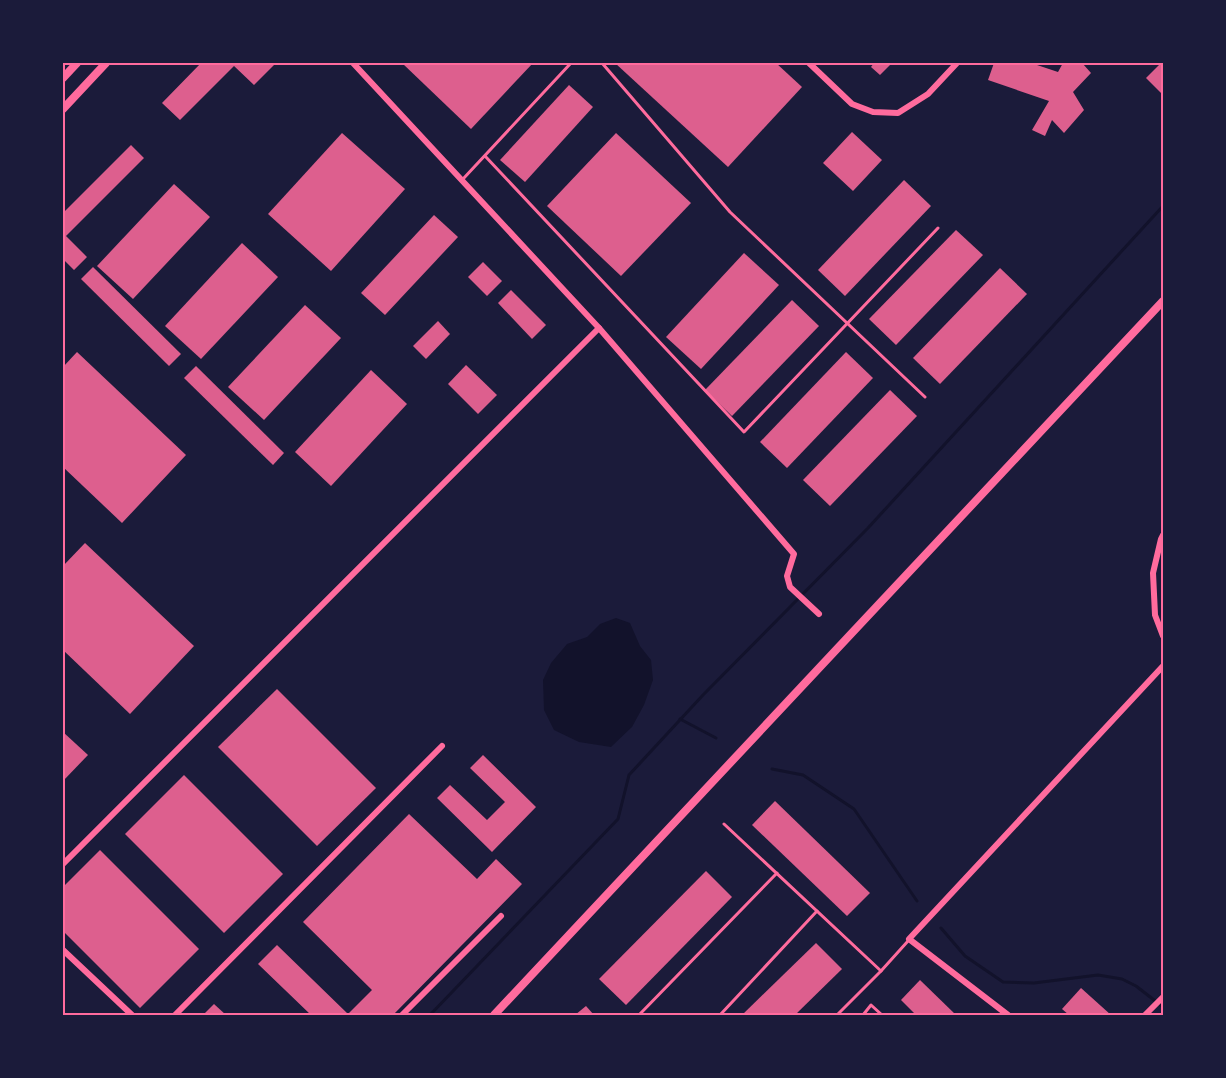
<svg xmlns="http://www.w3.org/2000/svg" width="1226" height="1078" viewBox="0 0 1226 1078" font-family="Arial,sans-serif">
<rect width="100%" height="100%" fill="#1b1b3a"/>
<polygon fill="#12122b" points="616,618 630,623 640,646 651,660 653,680 644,705 632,727 611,747 579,742 554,730 544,710 543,680 551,663 567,644 587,637 600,624"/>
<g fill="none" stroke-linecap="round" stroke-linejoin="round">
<g stroke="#12122b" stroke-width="3">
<polyline points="680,719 716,738"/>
<polyline points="772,769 803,775 854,809 917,901"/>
<polyline points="941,928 965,956 1003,982 1034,983 1098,975 1122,979 1136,986 1163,1007"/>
<polyline points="430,1015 618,819 629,775 703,695 868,528 1163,206"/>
</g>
</g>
<g fill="#dd5f8e">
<polygon points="201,63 276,63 254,85 234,66 180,120 162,103"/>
<polygon points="402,63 533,63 471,129"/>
<polygon points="615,63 776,63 802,87 728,167"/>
<polygon points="874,63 892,63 880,75 871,67"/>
<polygon points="994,63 1031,63 1058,72 1063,63 1083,63 1083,64 1091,73 1073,92 1084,110 1064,133 1052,120 1045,136 1032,130 1049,101 988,80"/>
<polygon points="1161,63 1163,63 1163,95 1146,78"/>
<polygon points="569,85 593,107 525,182 500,160"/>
<polygon points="852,132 882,160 853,191 823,163"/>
<polygon points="342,133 405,189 331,271 268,214"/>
<polygon points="616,133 691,203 621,276 547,206"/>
<polygon points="131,145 144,158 66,236 87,257 74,270 63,259 63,213"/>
<polygon points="904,180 931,206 845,296 818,270"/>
<polygon points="174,184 210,217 133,299 97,266"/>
<polygon points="434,215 458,237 385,315 361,293"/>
<polygon points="956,230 983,255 896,345 869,319"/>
<polygon points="242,243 278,277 201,359 165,326"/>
<polygon points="744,253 779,285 701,369 666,337"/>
<polygon points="483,262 502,281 487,296 468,277"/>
<polygon points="93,267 181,354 169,366 81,279"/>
<polygon points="1000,268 1027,294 940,384 913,358"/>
<polygon points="511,290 546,325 532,339 498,303"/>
<polygon points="792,300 819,326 732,416 705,390"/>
<polygon points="305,305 341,338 264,420 228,387"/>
<polygon points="438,321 450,334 426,359 413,346"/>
<polygon points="77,352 186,455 122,523 63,467 63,367"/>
<polygon points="846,352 873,378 787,468 760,442"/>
<polygon points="466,365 497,395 478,414 448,384"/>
<polygon points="196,366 284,453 273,465 184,378"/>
<polygon points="371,370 407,404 331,486 295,452"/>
<polygon points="890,390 917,416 830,506 803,480"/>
<polygon points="85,543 194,646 130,714 63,650 63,566"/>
<polygon points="277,689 376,788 317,846 218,747"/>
<polygon points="63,732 88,755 63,781"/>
<polygon points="483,755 536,807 492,852 437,798 450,785 487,820 505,802 470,768"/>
<polygon points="184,775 283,874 224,933 125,834"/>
<polygon points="775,801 870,893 847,916 752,825"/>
<polygon points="409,814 477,879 496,859 522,884 393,1015 311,1015 258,964 277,945 348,1014 372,990 303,922"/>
<polygon points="100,850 199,949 140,1008 63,931 63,887"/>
<polygon points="706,871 732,897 626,1005 599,979"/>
<polygon points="816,943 842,969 795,1015 742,1015"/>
<polygon points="920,980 956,1015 916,1015 901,1000"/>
<polygon points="1081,988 1111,1015 1069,1015 1062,1009"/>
<polygon points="214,1004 226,1015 203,1015"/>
<polygon points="586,1006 594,1015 575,1015"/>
</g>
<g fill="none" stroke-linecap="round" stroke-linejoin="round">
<g stroke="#ff6b9d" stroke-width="3">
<polyline points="602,63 730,212 925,397"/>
<polyline points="485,156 744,432 938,228"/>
<polyline points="463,179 571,63"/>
<polyline points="724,824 881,971"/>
<polyline points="639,1015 777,873"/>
<polyline points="720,1015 817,911"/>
<polyline points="837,1015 881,971 908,941"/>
<polyline points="863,1015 871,1005 882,1015"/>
</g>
<g stroke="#ff6b9d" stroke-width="6">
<polyline points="353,63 599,328 794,554 787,576 790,587 819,614"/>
<polyline points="809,63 852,104 873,112 898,113 928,94 957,63"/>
<polyline points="1163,535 1161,539 1153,573 1155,615 1163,636"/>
<polyline points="63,864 599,328"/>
<polyline points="63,950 132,1015"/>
<polyline points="175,1015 442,746"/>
<polyline points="402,1015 501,916"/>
<polyline points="1008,1015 909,939 1163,666"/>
<polyline points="1145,1015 1163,997"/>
</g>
<polyline stroke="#ff6b9d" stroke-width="8" points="494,1015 1163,301"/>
<g stroke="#ff6b9d" stroke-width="8">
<polyline points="63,78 77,63"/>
<polyline points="63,109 106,63"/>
</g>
</g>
<rect width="1226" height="1078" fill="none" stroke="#1b1b3a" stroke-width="129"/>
<rect x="64" y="64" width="1098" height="950" fill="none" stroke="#ff6b9d" stroke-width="2"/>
</svg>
